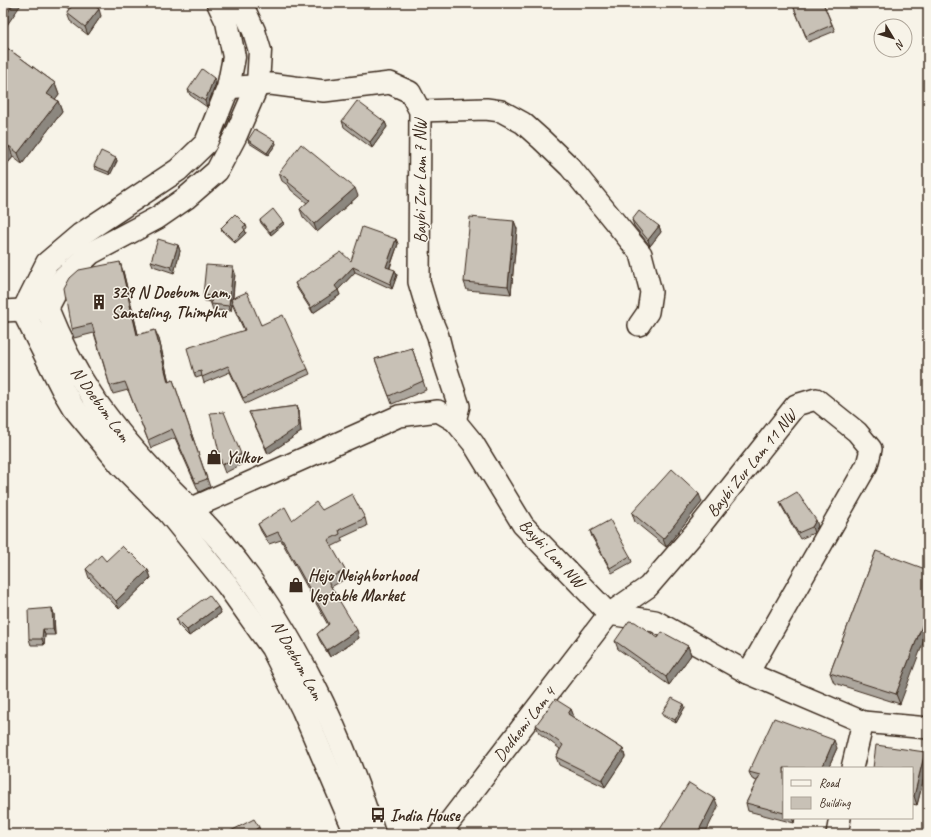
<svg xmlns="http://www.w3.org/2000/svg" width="931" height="837" viewBox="0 0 931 837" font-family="Caveat,sans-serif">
<rect width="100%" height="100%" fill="#f7f3e8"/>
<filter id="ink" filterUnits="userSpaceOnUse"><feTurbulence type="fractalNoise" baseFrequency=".025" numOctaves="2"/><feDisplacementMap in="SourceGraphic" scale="8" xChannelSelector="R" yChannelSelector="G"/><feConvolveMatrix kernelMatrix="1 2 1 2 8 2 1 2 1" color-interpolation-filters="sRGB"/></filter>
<g filter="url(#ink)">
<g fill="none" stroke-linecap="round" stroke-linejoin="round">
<g stroke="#3b2a1e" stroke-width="24">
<g id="minor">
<polyline points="228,88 271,84 324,91 390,83 410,92 420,111 419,282 428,312 438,336 445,364 459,406 455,421"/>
<polyline points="420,111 486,109 501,111 523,123 542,140 570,167 641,254 651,292 648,312 639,325"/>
<polyline points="3,311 41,309"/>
<polyline points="190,509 399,416 438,411 455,421 473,443 523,525 609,614 655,621 748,673 863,722 928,728"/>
<polyline points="852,768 863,722"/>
<polyline points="440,834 609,614 648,587 697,530 796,405 816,399 857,432 871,449 867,465 748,673"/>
<polyline points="837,834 840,818"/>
</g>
</g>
<g stroke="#3b2a1e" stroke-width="25">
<g id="major">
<polyline points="218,3 227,22 234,57 228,88 206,143 178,170 80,235 47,263 23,311 63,390 73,407 121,465 169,513 228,586 272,648 303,710 356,834"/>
<path d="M241,3L254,31L260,51L258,84L236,135L217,171L186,198L157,218L91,253L63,279L47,309C73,375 106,421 155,473C177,496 201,518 222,543C291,625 342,732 374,834"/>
</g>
</g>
<use href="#minor" stroke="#f7f3e8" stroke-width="21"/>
<use href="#major" stroke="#f7f3e8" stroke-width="22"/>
</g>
<g fill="#aca69d" stroke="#3b2a1e">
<polygon points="60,3 91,3 101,16 88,35 70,21 67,13 69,10"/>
<polygon points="792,3 823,3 835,31 808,42"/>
<polygon points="3,45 55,83 59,94 55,99 58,101 62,112 22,164 13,157 4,168 3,167"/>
<polygon points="216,83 207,107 190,95 188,90"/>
<polygon points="342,121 385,122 387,127 372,148 344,127"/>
<polygon points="248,140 275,141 276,144 268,155 249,143"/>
<polygon points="116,158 117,161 110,175 95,169 94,166"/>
<polygon points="279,173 358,196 317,232 303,217 300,209 307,203 291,190 289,186 282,181"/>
<polygon points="260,220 283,222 284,224 271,235 261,223"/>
<polygon points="632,220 659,226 661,232 650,246 634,226"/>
<polygon points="514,221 517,229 511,294 467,290 464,282"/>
<polygon points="246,225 247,228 244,230 246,233 235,243 222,231 221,228"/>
<polygon points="396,239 398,244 390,268 397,275 392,289 355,272 338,290 340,295 313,313 297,288 295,283 351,261"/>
<polygon points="178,245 180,251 174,273 153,266 151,261"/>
<polygon points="123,271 138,334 159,339 169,382 173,380 210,487 199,492 175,438 151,448 128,390 113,394 110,386 94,333 74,338 71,329"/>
<polygon points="235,273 233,298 308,369 310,374 245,404 230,372 204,383 202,376 196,378 194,373 244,330 232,304 231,311 213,310 211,304 211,302 205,301 203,295"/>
<polygon points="412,348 426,390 392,404 375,359"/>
<polygon points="297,406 299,412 301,432 268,454 249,412"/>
<polygon points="241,454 244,463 225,473 222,465"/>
<polygon points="702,502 666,547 635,522 632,513"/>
<polygon points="780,502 818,526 814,533 800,539 782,507"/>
<polygon points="322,510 365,518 367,526 341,538 343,541 331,547 345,570 347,578 331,587 359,638 330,657 320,641 317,634 328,625 281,540 269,544 261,531 258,524 292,520"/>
<polygon points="590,531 630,556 632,562 612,573 592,537"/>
<polygon points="876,551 900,704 834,683 830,673"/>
<polygon points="129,553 148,570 151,578 119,609 89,578 86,569"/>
<polygon points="218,607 221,613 189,636 178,625 176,619"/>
<polygon points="52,608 54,614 55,635 45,635 44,645 31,645 29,639"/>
<polygon points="658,638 688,646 691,655 669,685 618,649 615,641"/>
<polygon points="685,707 676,723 663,716 662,713"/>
<polygon points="571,709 574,717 573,717 623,749 625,757 605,787 559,765 556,757 560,749 539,733 536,725"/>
<polygon points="837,748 828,768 784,768 784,818 795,818 794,823 748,811 746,803 757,781 752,779 749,772"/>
<polygon points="925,752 928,759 928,762 917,805 912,804 912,768"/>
</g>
<g fill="#8c877f" stroke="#3b2a1e">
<polygon points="14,3 22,3 3,31 3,19"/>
<polygon points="99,9 101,16 88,35 85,27"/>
<polygon points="214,78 216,83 207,107 205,101"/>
<polygon points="55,83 59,94 51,105 47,94"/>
<polygon points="58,101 62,112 22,164 18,153"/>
<polygon points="385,122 387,127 372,148 370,142"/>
<polygon points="275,141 276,144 268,155 267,153"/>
<polygon points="9,146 13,157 4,168 3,165 3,153"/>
<polygon points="116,158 117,161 110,175 109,172"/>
<polygon points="355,188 358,196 317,232 314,224"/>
<polygon points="514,221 517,229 511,294 508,286"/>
<polygon points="283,222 284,224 271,235 270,232"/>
<polygon points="659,226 661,232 650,246 648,240"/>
<polygon points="245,230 246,233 235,243 234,241"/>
<polygon points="396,239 398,244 388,272 386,267"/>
<polygon points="178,245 180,251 174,273 171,267"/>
<polygon points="120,262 123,271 140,343 137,335"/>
<polygon points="233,267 235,273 232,303 231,299 232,304 231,311 229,306"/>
<polygon points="353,267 355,272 338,290 340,295 313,313 311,308 335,286"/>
<polygon points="395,270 397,275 392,289 390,284"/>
<polygon points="155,330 159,339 171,391 168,382"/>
<polygon points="297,406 299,412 301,432 268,454 266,448"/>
<polygon points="699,494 702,502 666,547 663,539"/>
<polygon points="816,520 818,526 814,533 812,527"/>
<polygon points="148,570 151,578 119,609 116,601"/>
<polygon points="218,607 221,613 189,636 187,630"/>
<polygon points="52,608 54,614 55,635 53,629"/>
<polygon points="928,610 928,630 900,704 896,694"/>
<polygon points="43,629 45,635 44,645 42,639"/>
<polygon points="357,630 359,638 330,657 327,650"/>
<polygon points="688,646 691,655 669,685 666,677"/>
<polygon points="684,704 685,707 676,723 675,720"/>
<polygon points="571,709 574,717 571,721 568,714"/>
<polygon points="834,740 837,748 828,768 822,768"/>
<polygon points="623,749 625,757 605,787 602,780"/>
<polygon points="925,752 928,759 928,762 917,805 914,796"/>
<polygon points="715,799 718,807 705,834 697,834"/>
<polygon points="792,818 795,818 794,823"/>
<polygon points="259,827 261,833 260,834 249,834"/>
</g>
<g fill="#c8c1b6" stroke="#3b2a1e">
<polygon points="3,3 14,3 3,19"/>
<polygon points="68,3 91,3 99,9 85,27 67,13 72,6"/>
<polygon points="792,3 823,3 832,25 806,36"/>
<polygon points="3,45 55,83 47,94 58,101 18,153 9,146 3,153"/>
<polygon points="202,69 214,78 205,101 188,90"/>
<polygon points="357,101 385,122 370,142 342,121"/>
<polygon points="255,129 275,141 267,153 248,140"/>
<polygon points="301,144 355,188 314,224 300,209 310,200 288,182 289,180 279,173"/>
<polygon points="101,151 116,158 109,172 94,166"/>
<polygon points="273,209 283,222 270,232 260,220"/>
<polygon points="639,211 659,226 648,240 632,220"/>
<polygon points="235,214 246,225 243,227 245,230 234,241 221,228"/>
<polygon points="470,217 514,221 508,286 464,282"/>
<polygon points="362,227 396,239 386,267 395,270 390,284 353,267 335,286 338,290 311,308 295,283 341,252 351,261"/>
<polygon points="158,239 178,245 171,267 151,261"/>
<polygon points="120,262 137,335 155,330 168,382 173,380 207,479 196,483 172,429 148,440 125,382 110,386 92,324 71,329 64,289 70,278 79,270"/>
<polygon points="206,265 233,267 229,306 211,304 212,296 203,295"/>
<polygon points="247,292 261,325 283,315 308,369 243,398 228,366 202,377 201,371 194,373 187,348 245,330 231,299"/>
<polygon points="412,348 423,381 389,396 375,359"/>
<polygon points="297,406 299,426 266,448 249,412"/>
<polygon points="224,412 241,454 222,465 210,413"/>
<polygon points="672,469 699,494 663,539 632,513"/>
<polygon points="797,492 816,520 812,527 798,533 780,502"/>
<polygon points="352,494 365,518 339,530 340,534 328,540 345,570 327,580 357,630 327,650 317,634 329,624 278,532 266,537 258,524 285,507 292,520 316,502 322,510"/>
<polygon points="610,520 630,556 610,568 590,531"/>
<polygon points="122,546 129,553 130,552 148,570 116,601 86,569 101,555 106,561"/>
<polygon points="876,551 928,570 928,610 896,694 830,673"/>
<polygon points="209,595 218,607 187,630 176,619"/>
<polygon points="52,608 53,629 43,629 42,639 29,639 28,610"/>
<polygon points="629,621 635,622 658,638 662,632 688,646 666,677 615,641"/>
<polygon points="672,698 684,704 675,720 662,713"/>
<polygon points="555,699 571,709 568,714 623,749 602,780 556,757 563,745 536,725"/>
<polygon points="774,718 834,740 822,768 784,768 784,813 746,803 760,775 749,772"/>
<polygon points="876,745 925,752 914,796 912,796 912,768 873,768"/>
<polygon points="689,783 715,799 697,834 657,834"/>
<polygon points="254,819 259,827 249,834 225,834"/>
</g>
</g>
<defs>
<g id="building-bare" transform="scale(1.2)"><path d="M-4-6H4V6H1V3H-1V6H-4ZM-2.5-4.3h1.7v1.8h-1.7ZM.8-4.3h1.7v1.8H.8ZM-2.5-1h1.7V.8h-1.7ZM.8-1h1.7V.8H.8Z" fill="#3b2a1e" stroke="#f7f3e8" stroke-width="2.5" paint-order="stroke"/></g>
<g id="shop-bare" transform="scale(1.2)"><path d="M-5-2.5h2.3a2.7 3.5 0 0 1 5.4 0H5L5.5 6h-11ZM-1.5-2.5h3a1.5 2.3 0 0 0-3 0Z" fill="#3b2a1e" stroke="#f7f3e8" stroke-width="2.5" paint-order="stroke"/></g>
<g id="bus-bare" transform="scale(1.2)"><path d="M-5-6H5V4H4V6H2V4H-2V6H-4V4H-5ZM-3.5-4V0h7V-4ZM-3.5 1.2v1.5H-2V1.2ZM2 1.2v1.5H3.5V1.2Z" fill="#3b2a1e" stroke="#f7f3e8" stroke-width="2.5" paint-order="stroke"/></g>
</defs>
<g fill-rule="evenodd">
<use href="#building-bare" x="99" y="302"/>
<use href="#shop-bare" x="214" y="457"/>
<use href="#shop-bare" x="296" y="585"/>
<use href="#bus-bare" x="378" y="815"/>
</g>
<g text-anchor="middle" stroke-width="3" stroke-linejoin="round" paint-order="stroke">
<g font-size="17" fill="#3b2a1e" stroke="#f7f3e8">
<text transform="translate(420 181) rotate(-90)" y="6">Baybi Zur Lam 7 NW</text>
<text transform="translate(101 404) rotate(54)" y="6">N Doebum Lam</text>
<text transform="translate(751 463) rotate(-51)" y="6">Baybi Zur Lam 11 NW</text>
<text transform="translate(552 553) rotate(47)" y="6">Baybi Lam NW</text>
<text transform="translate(298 660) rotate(61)" y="6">N Doebum Lam</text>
<text transform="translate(524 724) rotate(-52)" y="6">Dodhemi Lam 4</text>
</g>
<g font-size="17" font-weight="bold" fill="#3b2a1e" stroke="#f7f3e8" text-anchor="start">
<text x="111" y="298">329 N Doebum Lam,<tspan x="111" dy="20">Samteling, Thimphu</tspan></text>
<text x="226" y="463">Yulkor</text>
<text x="308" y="581">Hejo Neighborhood<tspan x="308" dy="20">Vegtable Market</tspan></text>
<text x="390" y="821">India House</text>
</g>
</g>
<rect width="931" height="837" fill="none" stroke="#f7f3e8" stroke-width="16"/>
<rect x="8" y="8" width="915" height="821" fill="none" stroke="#3b2a1e" stroke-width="1.5" filter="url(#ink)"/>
<rect x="783" y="767" width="130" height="52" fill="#f7f3e8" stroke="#aca397"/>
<rect x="791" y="780" width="20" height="6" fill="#f7f3e8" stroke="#aca397"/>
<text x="819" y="787" font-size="12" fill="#3b2a1e">Road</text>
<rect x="791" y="797" width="20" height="12" fill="#c8c1b6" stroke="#aca397"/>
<text x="819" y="807" font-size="12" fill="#3b2a1e">Building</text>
<g transform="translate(893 38) rotate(128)"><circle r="19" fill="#f7f3e8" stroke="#aca397"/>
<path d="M0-3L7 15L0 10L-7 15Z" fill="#3b2a1e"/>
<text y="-6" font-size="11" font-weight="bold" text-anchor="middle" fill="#3b2a1e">N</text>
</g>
</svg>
